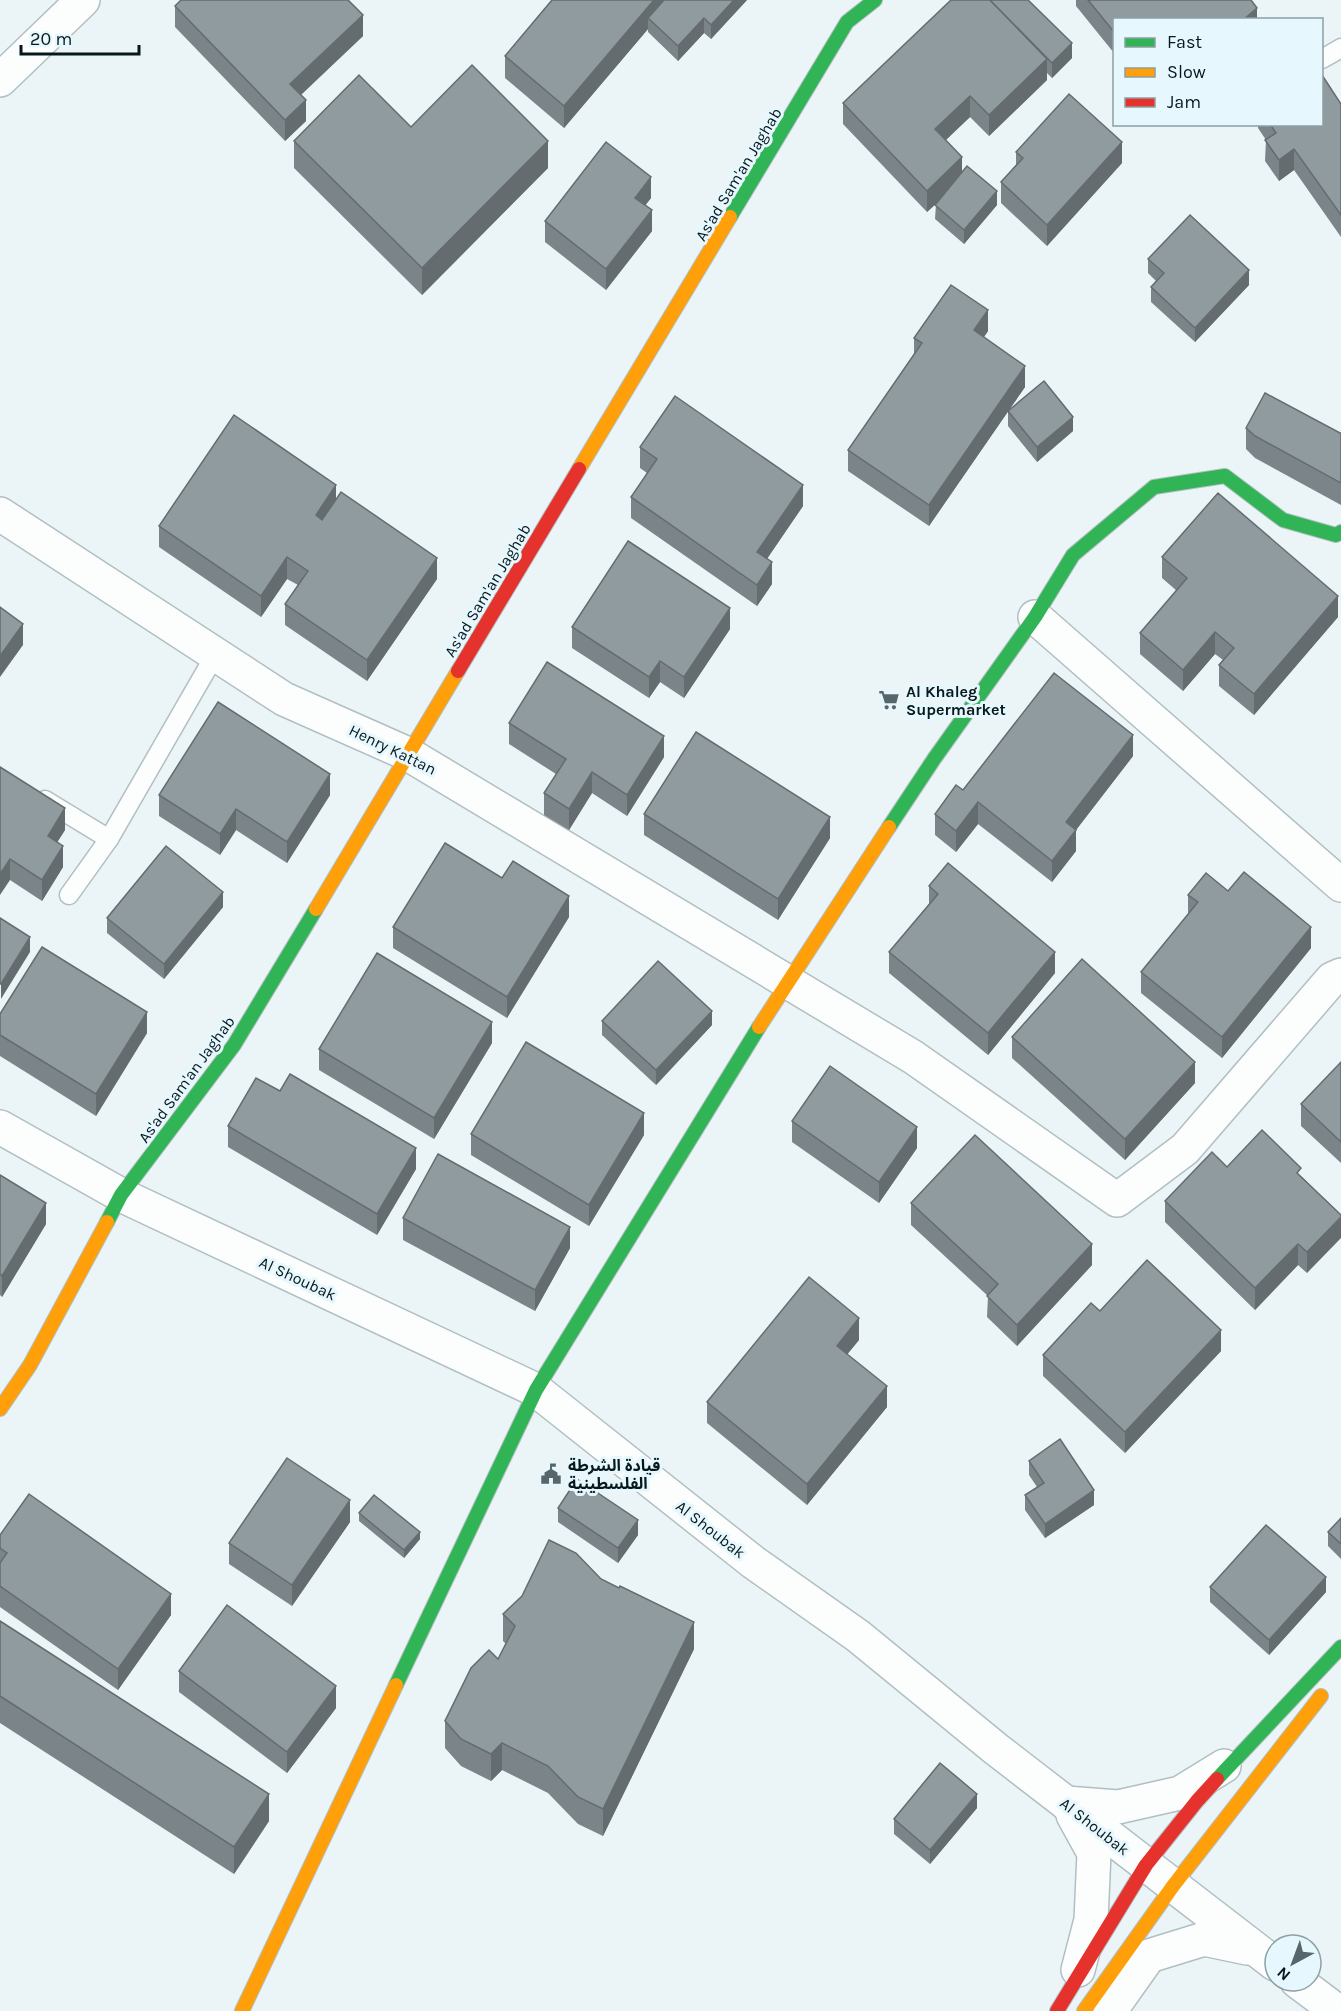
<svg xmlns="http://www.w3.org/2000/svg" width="1341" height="2011" viewBox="0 0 1341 2011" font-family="Karla,'Noto Sans Arabic',sans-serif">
<rect width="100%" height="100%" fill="#ebf5f8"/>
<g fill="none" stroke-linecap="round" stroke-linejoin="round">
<g stroke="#b2bfc2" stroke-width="21">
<g id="lane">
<polyline points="1322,59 1341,48"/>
<polyline points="45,800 109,839"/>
<polyline points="69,895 109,839 215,655"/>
</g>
</g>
<g stroke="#b2bfc2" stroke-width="36">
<g id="street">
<polyline points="0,80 83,0"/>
<polyline points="0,514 284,699 408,754 913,1057 1117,1200 1185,1149 1332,979 1341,975"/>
<polyline points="1035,617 1341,885"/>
<polyline points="0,1127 121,1195 536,1390 753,1562 858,1636 996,1749 1275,1964"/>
<polyline points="1066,1803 1118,1807 1180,1793 1224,1766"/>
<polyline points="1073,1815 1094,1853 1091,1920 1078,1970"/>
<polyline points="1297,1981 1337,2011"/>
<polyline points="1110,2011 1149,1956 1204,1939 1247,1948"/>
</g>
</g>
<g stroke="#b2bfc2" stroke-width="16">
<g id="fast">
<polyline points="730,217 847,22 875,0"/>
<polyline points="889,827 934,759 1035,617 1073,555 1154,487 1225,476 1283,520 1336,535 1341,532"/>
<polyline points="107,1222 121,1195 234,1045 316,909"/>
<polyline points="396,1685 536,1390 759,1027"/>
<polyline points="1217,1779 1341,1647"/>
</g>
</g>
<g stroke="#b2bfc2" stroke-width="16">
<g id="slow">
<polyline points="579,469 730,217"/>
<polyline points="316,909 458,671"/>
<polyline points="759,1027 889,827"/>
<polyline points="0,1409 30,1365 107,1222"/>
<polyline points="242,2011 396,1685"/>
<polyline points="1084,2011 1173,1886 1321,1696"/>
</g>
</g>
<g stroke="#b2bfc2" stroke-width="16">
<g id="jam">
<polyline points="458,671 579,469"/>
<polyline points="1057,2011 1146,1865 1197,1801 1217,1779"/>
</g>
</g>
<use href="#lane" stroke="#fcfefe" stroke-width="18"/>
<use href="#street" stroke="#fcfefe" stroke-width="33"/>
<use href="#fast" stroke="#30b455" stroke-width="14"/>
<use href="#slow" stroke="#ff9f0a" stroke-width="14"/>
<use href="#jam" stroke="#e5322d" stroke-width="14"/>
</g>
<g fill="#7b8589">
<polygon points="552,0 747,0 711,39 704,33 678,61 648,32 648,29 564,128 505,78 505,56"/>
<polygon points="951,0 1072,58 1052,78 1047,73 1047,80 989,136 970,117 946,140 962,172 997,205 964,244 935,219 936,204 927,212 843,124 843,103"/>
<polygon points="1076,0 1251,0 1257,20 1114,20 1114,53 1076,6"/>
<polygon points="175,6 363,36 301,95 306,121 285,141 175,27"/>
<polygon points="1341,104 1341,237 1294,170 1279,181 1265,161 1266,140 1258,128 1258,124 1322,124"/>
<polygon points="411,127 548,168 422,295 294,168 294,141"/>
<polygon points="1016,152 1122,163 1047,246 1001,203 1001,182 1016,165"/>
<polygon points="651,198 645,205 652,231 606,290 545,242 545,221"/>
<polygon points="1148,259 1249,285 1195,342 1151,302 1151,287 1156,281 1148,273"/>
<polygon points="988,331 984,337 1025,387 1008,411 1073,431 1037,462 1008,426 1008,411 929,526 848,471 848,450 914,354 914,338"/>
<polygon points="1246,428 1341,433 1341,505 1255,458 1246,449"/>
<polygon points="640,447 803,506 767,559 772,584 757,606 631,518 631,497 647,473 640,468"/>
<polygon points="336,499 437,579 367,681 285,625 285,604 298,585 287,579 261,617 159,547 159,526"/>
<polygon points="1162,557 1338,617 1254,715 1219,686 1219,665 1223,660 1215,654 1183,691 1140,654 1140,633 1177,591 1162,578"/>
<polygon points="572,627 730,629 684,698 660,682 649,698 572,648"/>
<polygon points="509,723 664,757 627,816 592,793 569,830 544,815 544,793 556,774 509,744"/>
<polygon points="1133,756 1076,830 1076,851 1052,882 978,824 956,852 935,835 935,814 963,790"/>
<polygon points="0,767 65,830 57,842 63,867 42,901 10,880"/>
<polygon points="159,795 330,795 287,863 236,830 220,855 159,816"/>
<polygon points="644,814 830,838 778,920 644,835"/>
<polygon points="502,878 569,917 507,1018 393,948 393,927"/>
<polygon points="929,886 1055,973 988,1055 889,973 889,952 929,904"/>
<polygon points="1188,895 1311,948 1222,1058 1141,993 1141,972 1188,914"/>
<polygon points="223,907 164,979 107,933 107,918"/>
<polygon points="0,1014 147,1033 96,1116 0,1056"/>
<polygon points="602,1021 712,1025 656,1085 602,1035"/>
<polygon points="1012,1037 1195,1083 1125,1160 1012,1058"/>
<polygon points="492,1043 434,1139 319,1070 319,1049"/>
<polygon points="1341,1062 1341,1163 1301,1126 1301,1104"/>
<polygon points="280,1091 416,1169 377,1235 228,1147 228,1126"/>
<polygon points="792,1121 917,1148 879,1203 792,1142"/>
<polygon points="471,1134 644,1135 589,1226 471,1155"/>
<polygon points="1227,1167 1301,1176 1341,1215 1307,1273 1298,1265 1255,1310 1165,1222 1165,1201"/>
<polygon points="0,1175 46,1224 2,1297 0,1295"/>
<polygon points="911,1203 1092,1265 1017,1346 987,1317 988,1296 911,1225"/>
<polygon points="403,1218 570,1248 535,1311 403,1240"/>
<polygon points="1100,1311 1221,1351 1125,1453 1043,1376 1043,1355"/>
<polygon points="859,1340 847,1354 887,1407 807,1505 707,1423 707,1402"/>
<polygon points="1029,1461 1094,1505 1045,1538 1025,1510 1025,1495 1037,1487 1029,1475"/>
<polygon points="558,1508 638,1535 618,1563 558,1522"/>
<polygon points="359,1513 420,1539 404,1558 359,1521"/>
<polygon points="1341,1518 1341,1559 1328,1546 1328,1532"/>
<polygon points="350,1522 292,1606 229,1564 229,1543"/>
<polygon points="0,1535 171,1615 118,1690 0,1607"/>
<polygon points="601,1579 694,1649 603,1836 578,1824 548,1793 502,1770 491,1781 461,1766 445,1748 445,1721 498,1659 506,1644 503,1641 503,1614"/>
<polygon points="1210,1587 1326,1592 1269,1655 1210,1602"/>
<polygon points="0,1621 269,1821 234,1874 0,1723"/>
<polygon points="179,1671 336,1708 287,1773 179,1692"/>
<polygon points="977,1808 930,1864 894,1834 894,1819"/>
</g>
<g fill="#646c6f">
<polygon points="654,0 672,0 648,18 648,29 564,128 564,106"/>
<polygon points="734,0 747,0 711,39 711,25"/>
<polygon points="1257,8 1257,20 1243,20"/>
<polygon points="363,15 363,36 290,105 290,84"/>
<polygon points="704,18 704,33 678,61 678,46"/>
<polygon points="1072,43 1072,58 1052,78 1052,63"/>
<polygon points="1047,59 1047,80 989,136 989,115"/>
<polygon points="970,96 970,117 935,150 935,129"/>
<polygon points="306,100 306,121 285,141 285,120"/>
<polygon points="548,141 548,168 422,295 422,268"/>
<polygon points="1122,142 1122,163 1047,246 1047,225"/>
<polygon points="1294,149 1294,170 1279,181 1279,160"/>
<polygon points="962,157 962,179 927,212 927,191"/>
<polygon points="651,177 651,198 635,219 635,198"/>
<polygon points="997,191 997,205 964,244 964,230"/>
<polygon points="652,210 652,231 606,290 606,269"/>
<polygon points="1249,270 1249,285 1195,342 1195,328"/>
<polygon points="988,310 988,331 974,351 974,330"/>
<polygon points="1025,366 1025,387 929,526 929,505"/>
<polygon points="1073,417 1073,431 1037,462 1037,447"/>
<polygon points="336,485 336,506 316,536 316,515"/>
<polygon points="803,485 803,506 757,573 757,552"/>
<polygon points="287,557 287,579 261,617 261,596"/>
<polygon points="437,558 437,579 367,681 367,660"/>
<polygon points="772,562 772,584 757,606 757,585"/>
<polygon points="1338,596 1338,617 1254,715 1254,694"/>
<polygon points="730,608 730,629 684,698 684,677"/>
<polygon points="23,624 23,645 0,677 0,656"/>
<polygon points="1215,632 1215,654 1183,691 1183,670"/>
<polygon points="660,661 660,682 649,698 649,677"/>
<polygon points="1133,735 1133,756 1076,830 1076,851 1052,882 1052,861 1066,822"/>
<polygon points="664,736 664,757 627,816 627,795"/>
<polygon points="592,772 592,793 569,830 569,809"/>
<polygon points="330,774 330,795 287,863 287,842"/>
<polygon points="978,802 978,824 956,852 956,831"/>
<polygon points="65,808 65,830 48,857 48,836"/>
<polygon points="236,809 236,830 220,855 220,834"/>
<polygon points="830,817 830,838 778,920 778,899"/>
<polygon points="63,846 63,867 42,901 42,880"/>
<polygon points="10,859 10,880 0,895 0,874"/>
<polygon points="223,892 223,907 164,979 164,964"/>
<polygon points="569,896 569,917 507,1018 507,997"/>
<polygon points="1311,927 1311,948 1222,1058 1222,1037"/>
<polygon points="30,937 30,952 1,999 1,984"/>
<polygon points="1055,952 1055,973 988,1055 988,1033"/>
<polygon points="712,1011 712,1025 656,1085 656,1070"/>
<polygon points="147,1012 147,1033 96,1116 96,1094"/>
<polygon points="492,1022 492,1043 434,1139 434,1118"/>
<polygon points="1195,1062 1195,1083 1125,1160 1125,1139"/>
<polygon points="644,1113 644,1135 589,1226 589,1205"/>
<polygon points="917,1127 917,1148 879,1203 879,1182"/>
<polygon points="416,1148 416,1169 377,1235 377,1214"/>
<polygon points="46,1203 46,1224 2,1297 2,1276"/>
<polygon points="1341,1217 1341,1238 1307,1273 1307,1252"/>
<polygon points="570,1227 570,1248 535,1311 535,1290"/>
<polygon points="1092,1244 1092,1265 1017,1346 1017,1325"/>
<polygon points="1298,1244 1298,1265 1255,1310 1255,1288"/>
<polygon points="859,1318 859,1340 837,1367 837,1346"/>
<polygon points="1221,1330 1221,1351 1125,1453 1125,1432"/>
<polygon points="887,1386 887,1407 807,1505 807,1484"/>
<polygon points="1094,1490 1094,1505 1045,1538 1045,1524"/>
<polygon points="350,1500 350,1522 292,1606 292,1585"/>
<polygon points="638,1520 638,1535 618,1563 618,1548"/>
<polygon points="420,1532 420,1539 404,1558 404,1550"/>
<polygon points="1326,1577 1326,1592 1269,1655 1269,1640"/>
<polygon points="171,1594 171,1615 118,1690 118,1669"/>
<polygon points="694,1622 694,1649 603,1836 603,1809"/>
<polygon points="336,1686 336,1708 287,1773 287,1752"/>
<polygon points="502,1743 502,1770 491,1781 491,1754"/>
<polygon points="269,1794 269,1821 234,1874 234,1847"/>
<polygon points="977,1794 977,1808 930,1864 930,1850"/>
</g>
<g fill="#8f9b9f" stroke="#646c6f" stroke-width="1.5">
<polygon points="181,0 348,0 363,15 290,84 306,100 285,120 175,6"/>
<polygon points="552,0 654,0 564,106 505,56"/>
<polygon points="664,0 734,0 711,25 704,18 678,46 648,18"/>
<polygon points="951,0 990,0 1047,59 989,115 970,96 935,129 962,157 927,191 843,103"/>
<polygon points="990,0 1028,0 1072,43 1052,63"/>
<polygon points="1088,0 1251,0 1257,8 1243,20 1114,20 1114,32"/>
<polygon points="472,65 548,141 422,268 294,141 359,75 411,127"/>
<polygon points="1322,75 1341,104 1341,215 1294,149 1279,160 1265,140 1276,133 1270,124 1322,124"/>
<polygon points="1069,94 1122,142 1047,225 1001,182 1023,158 1016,152"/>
<polygon points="606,142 651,177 635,198 652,210 606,269 545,221"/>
<polygon points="967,166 997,191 964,230 935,205"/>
<polygon points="1190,215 1249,270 1195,328 1151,287 1164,273 1148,259"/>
<polygon points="951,285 988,310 974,330 1025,366 929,505 848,450 922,343 914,338"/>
<polygon points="1044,381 1073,417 1037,447 1008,411"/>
<polygon points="1265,393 1340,433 1341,433 1341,483 1255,436 1246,428"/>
<polygon points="675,396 803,485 757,552 772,562 757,585 631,497 657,459 640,447"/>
<polygon points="234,415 336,485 316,515 322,520 341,492 437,558 367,660 285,604 308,571 287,557 261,596 159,526"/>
<polygon points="1218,493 1338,596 1254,694 1219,665 1234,648 1215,632 1183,670 1140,633 1187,578 1162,557"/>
<polygon points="628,541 730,608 684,677 660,661 649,677 572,627"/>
<polygon points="0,607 23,624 0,656"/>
<polygon points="547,662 664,736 627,795 592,772 569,809 544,793 566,759 509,723"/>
<polygon points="1054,673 1133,735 1066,822 1076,830 1052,861 978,802 956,831 935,814 956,785 963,790"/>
<polygon points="218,702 330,774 287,842 236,809 220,834 159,795"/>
<polygon points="696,732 830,817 778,899 644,814"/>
<polygon points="0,767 65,808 48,836 63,846 42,880 10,859 0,874"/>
<polygon points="445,843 502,878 513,861 569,896 507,997 393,927"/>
<polygon points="166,846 223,892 164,964 107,918"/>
<polygon points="948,863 1055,952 988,1033 889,952 938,894 929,886"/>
<polygon points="1244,872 1311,927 1222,1037 1141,972 1198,902 1188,895 1206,873 1228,891"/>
<polygon points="0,918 30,937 1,984 0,984"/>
<polygon points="42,947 147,1012 96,1094 0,1035 0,1014"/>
<polygon points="377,953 492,1022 434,1118 319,1049"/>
<polygon points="1082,959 1195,1062 1125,1139 1012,1037"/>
<polygon points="658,961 712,1011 656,1070 602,1021"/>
<polygon points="526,1042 644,1113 589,1205 471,1134"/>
<polygon points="1341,1062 1341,1142 1301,1104"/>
<polygon points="830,1066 917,1127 879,1182 792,1121"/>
<polygon points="290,1074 416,1148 377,1214 228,1126 256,1078 280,1091"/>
<polygon points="1262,1130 1301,1168 1297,1173 1341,1215 1341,1217 1307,1252 1298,1244 1255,1288 1165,1201 1212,1152 1227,1167"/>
<polygon points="975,1135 1092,1244 1017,1325 987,1296 998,1284 911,1203"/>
<polygon points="438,1154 570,1227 535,1290 403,1218"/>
<polygon points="0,1175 46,1203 2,1276 0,1274"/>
<polygon points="1147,1260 1221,1330 1125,1432 1043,1355 1091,1303 1100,1311"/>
<polygon points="809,1277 859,1318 837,1346 887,1386 807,1484 707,1402"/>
<polygon points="1060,1439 1094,1490 1045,1524 1025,1495 1044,1483 1029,1461"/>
<polygon points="287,1458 350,1500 292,1585 229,1543"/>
<polygon points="577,1479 638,1520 618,1548 558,1508"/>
<polygon points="29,1494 171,1594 118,1669 0,1586 0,1563 7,1553 0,1548 0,1535"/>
<polygon points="374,1495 420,1532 404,1550 359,1513"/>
<polygon points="1341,1518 1341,1544 1328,1532"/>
<polygon points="1266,1525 1326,1577 1269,1640 1210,1587"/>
<polygon points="549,1540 576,1553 601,1579 619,1588 620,1586 694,1622 603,1809 578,1797 548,1766 502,1743 491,1754 461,1739 445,1721 471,1668 489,1650 498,1659 515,1626 503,1614 522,1596"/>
<polygon points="227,1605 336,1686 287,1752 179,1671"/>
<polygon points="0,1621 269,1794 234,1847 0,1696"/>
<polygon points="940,1763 977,1794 930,1850 894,1819"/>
</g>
<defs>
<g id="supermarket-bare" transform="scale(1.62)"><path d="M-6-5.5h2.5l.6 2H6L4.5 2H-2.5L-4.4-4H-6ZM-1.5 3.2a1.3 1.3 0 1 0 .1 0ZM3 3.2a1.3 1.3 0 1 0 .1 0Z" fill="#57666a" stroke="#e6f8fd" stroke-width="2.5" paint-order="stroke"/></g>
<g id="civic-bare" transform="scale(1.62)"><path d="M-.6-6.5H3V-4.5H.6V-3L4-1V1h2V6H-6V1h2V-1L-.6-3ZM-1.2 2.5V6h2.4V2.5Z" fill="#57666a" stroke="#e6f8fd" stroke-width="2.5" paint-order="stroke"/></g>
</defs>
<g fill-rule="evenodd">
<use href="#supermarket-bare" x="889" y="700"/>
<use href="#civic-bare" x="551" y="1474"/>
</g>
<g text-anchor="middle" stroke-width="6" stroke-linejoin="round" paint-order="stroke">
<g font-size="16" fill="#07191d" stroke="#e6f8fd">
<text transform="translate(738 174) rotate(-59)" y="6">As'ad Sam'an Jaghab</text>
<text transform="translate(487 590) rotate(-59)" y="6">As'ad Sam'an Jaghab</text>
<text transform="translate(393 749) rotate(26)" y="6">Henry Kattan</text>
<text transform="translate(186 1079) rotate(-54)" y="6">As'ad Sam'an Jaghab</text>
<text transform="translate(298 1278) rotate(25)" y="6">Al Shoubak</text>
<text transform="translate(711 1529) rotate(38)" y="6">Al Shoubak</text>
<text transform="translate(1095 1826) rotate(38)" y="6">Al Shoubak</text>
</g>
<g font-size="16" font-weight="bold" fill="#07191d" stroke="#e6f8fd" text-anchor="start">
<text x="906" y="697">Al Khaleg<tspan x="906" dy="18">Supermarket</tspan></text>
<text x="568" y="1471">قيادة الشرطة<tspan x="568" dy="18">الفلسطينية</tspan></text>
</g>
</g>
<rect x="1113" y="18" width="210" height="108" fill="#e6f8fd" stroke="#8d9fa3" stroke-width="1.5"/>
<rect x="1125" y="38" width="30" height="9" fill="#30b455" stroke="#8d9fa3" stroke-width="1.5"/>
<text x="1167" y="48" font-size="18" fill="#07191d">Fast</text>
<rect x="1125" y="68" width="30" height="9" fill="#ff9f0a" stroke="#8d9fa3" stroke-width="1.5"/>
<text x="1167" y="78" font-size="18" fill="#07191d">Slow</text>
<rect x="1125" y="98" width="30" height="9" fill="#e5322d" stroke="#8d9fa3" stroke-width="1.5"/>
<text x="1167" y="108" font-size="18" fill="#07191d">Jam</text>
<g transform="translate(1293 1963) rotate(221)"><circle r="28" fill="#e6f8fd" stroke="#8d9fa3" stroke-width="1.5"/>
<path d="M0-4.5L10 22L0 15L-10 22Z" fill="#57666a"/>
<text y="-9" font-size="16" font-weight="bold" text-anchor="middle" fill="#07191d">N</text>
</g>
<path d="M21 45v9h118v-9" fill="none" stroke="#07191d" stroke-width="3"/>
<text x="30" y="45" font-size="18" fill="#07191d" stroke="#e6f8fd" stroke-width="4.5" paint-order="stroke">20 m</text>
</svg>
